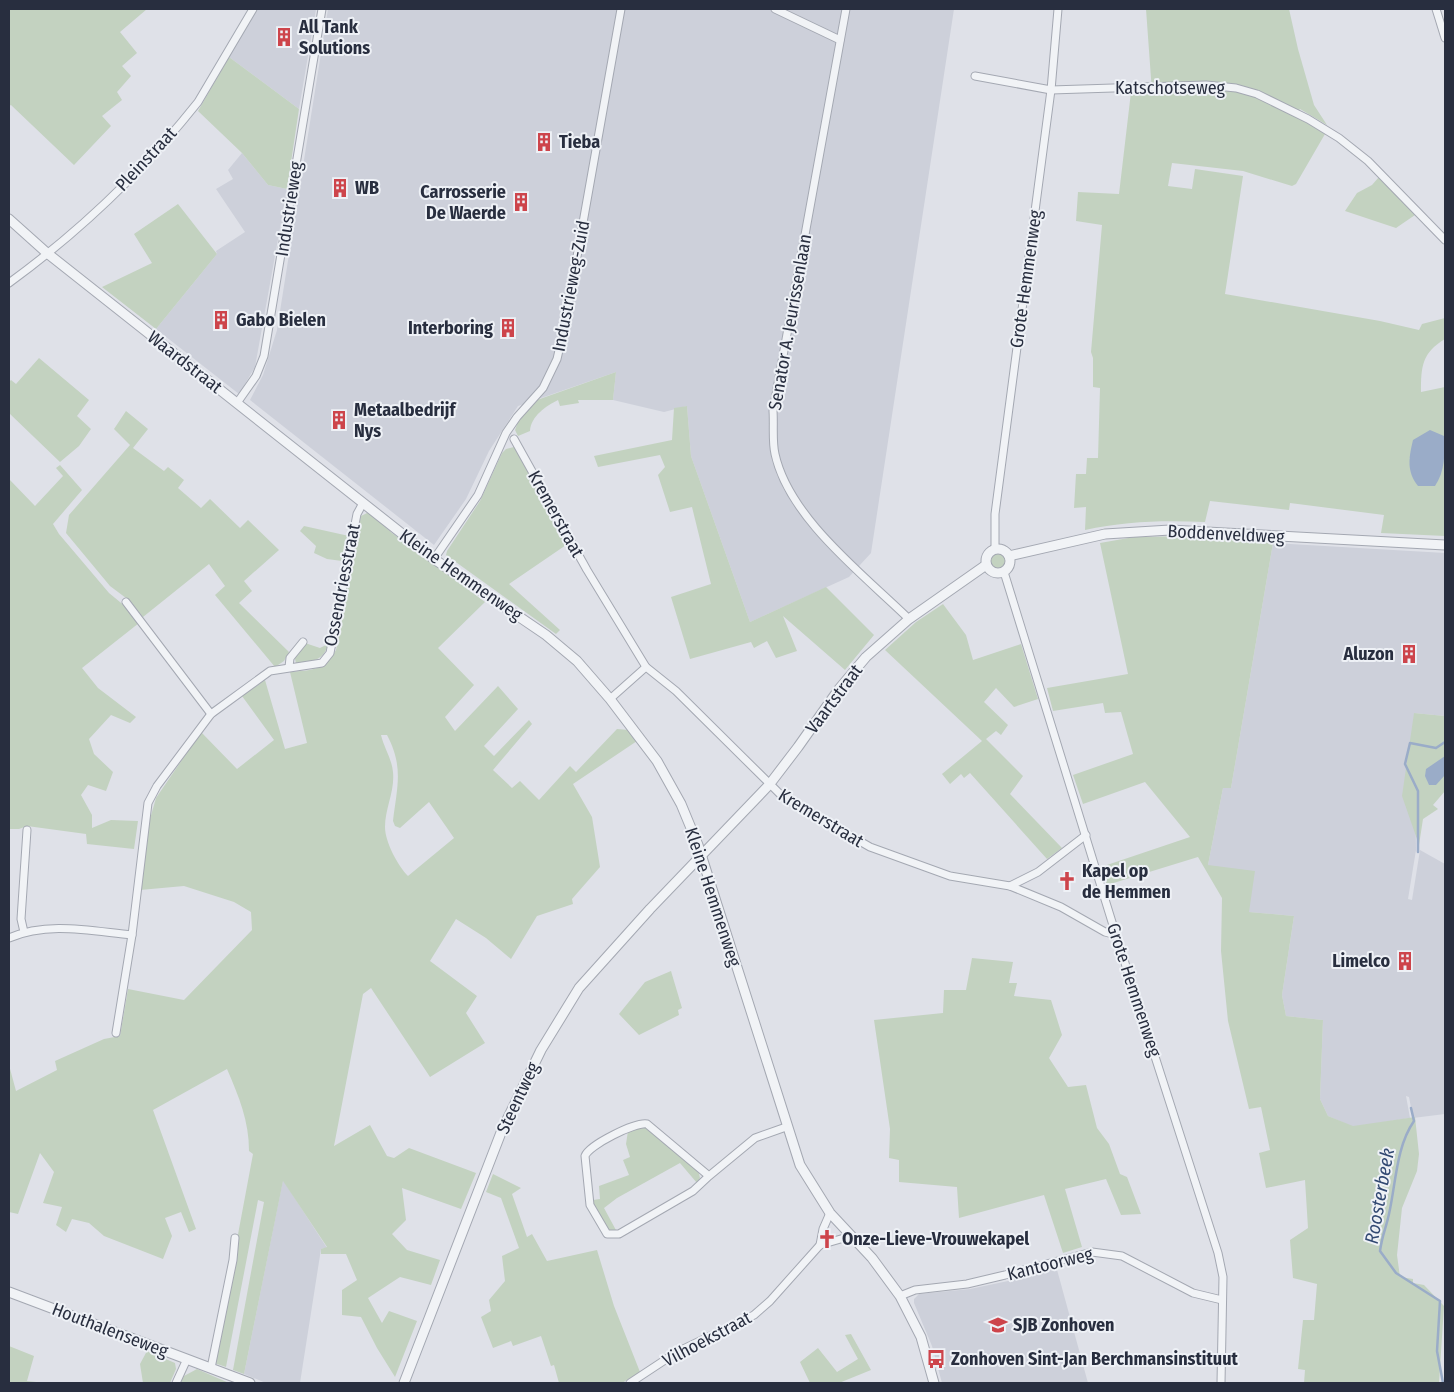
<svg xmlns="http://www.w3.org/2000/svg" width="1454" height="1392" viewBox="0 0 1454 1392" font-family="'Fira Sans Condensed',sans-serif">
<rect width="100%" height="100%" fill="#dfe1e8"/>
<g fill="#cdd0da">
<polygon points="257,9 316,9 299,109 229,57"/>
<polygon points="328,9 954,9 871,553 849,577 750,622 691,456 687,406 664,412 613,400 616,372 518,406 489,451 466,499 434,545 250,400 263,375 277,330"/>
<polygon points="242,153 268,185 287,189 255,367 239,394 156,329 217,254 216,251 245,232 216,189 233,179 228,170"/>
<polygon points="1273,543 1445,553 1445,716 1414,713 1416,850 1408,899 1412,900 1420,850 1445,864 1445,1114 1413,1118 1409,1097 1406,1096 1410,1118 1353,1127 1328,1116 1320,1099 1323,1020 1286,1016 1282,995 1294,916 1249,912 1208,865 1223,788 1231,788"/>
<polygon points="283,1180 327,1248 321,1249 300,1383 266,1383 244,1374"/>
<polygon points="1056,1266 1088,1383 942,1383 932,1346 914,1303 914,1299 919,1294 970,1289 1008,1281"/>
</g>
<g fill="#c3d2c0" fill-rule="evenodd">
<polygon points="9,9 147,9 120,32 137,53 122,66 131,76 117,92 122,100 102,116 111,126 74,165 11,105 9,106"/>
<path d="M1146,9H1289L1298,49L1314,105L1327,125L1300,109L1294,115L1325,134L1296,184L1292,186L1243,171L1172,163L1168,186L1192,189L1195,169L1243,176L1225,294L1380,321L1419,330L1422,324L1445,318V339C1422,353 1421,366 1421,392L1445,387V536L1381,533L1384,515L1290,503L1289,510L1210,501L1205,522C1165,520 1125,521 1085,530L1086,507L1074,508L1076,474H1086L1087,458H1098L1100,388L1093,387V358L1091,352L1102,225L1076,221L1078,192L1119,194L1131,92H1152ZM1444,436L1445,450L1409,459Z"/>
<polygon points="229,57 299,109 287,189 268,185 242,153 198,111"/>
<polygon points="1379,177 1415,215 1396,228 1345,211 1357,193 1372,185"/>
<polygon points="178,204 217,254 156,329 102,287 152,263 134,234"/>
<polygon points="39,358 89,400 77,416 91,429 79,446 60,462 9,413 9,382 11,380 16,384"/>
<path d="M616,372L613,400H578L579,403L560,406L558,400C546,406 531,416 530,431L518,436L515,430L518,422L537,400Z"/>
<polygon points="687,406 691,456 750,622 826,587 874,635 845,670 783,616 797,651 776,658 767,641 754,648 751,642 690,659 671,597 711,584 692,507 670,512 658,475 665,467 660,455 598,467 594,456 672,440 674,408"/>
<polygon points="126,411 148,429 133,448 164,471 168,467 184,480 178,488 201,508 210,499 240,528 248,520 279,550 244,581 252,591 239,603 289,652 284,661 275,667 215,595 225,586 209,564 143,617 130,601 110,586 66,533 69,515 130,445 114,429"/>
<polygon points="514,447 519,452 530,475 569,543 509,584 560,630 556,634 446,555 447,551 480,501 502,453 506,449"/>
<polygon points="60,465 82,490 53,524 59,534 109,593 126,607 139,623 82,668 98,688 136,717 130,723 111,715 89,739 94,754 113,772 106,791 88,785 81,795 92,815 92,828 111,820 138,821 134,849 87,844 86,834 27,826 19,829 9,829 9,479 35,506 63,476 56,468"/>
<path d="M367,513L371,514L392,533L485,602L438,648L474,685L445,717L455,731L498,686L518,709L484,746L494,756L529,720L532,724L493,770L512,788L520,781L539,800L570,766L576,772L617,729L629,730L637,741L573,784L592,817L600,867L572,899L573,904L537,916L511,959L486,938L456,919L430,961L477,996L466,1013L485,1043L430,1077L371,988L363,994L334,1146L370,1125L387,1156L394,1158L409,1148L476,1173L461,1209L402,1188L406,1220L392,1234L407,1250L440,1260L431,1285L400,1277L368,1298L382,1323L389,1311L417,1321L395,1377L377,1348L361,1317L342,1315V1290L357,1280L346,1254H321V1249L327,1247L283,1181L244,1374L233,1370L264,1202L258,1200L226,1367L214,1363L253,1154L249,1151C249,1121 239,1097 227,1069L153,1110L196,1229L189,1232L181,1212L165,1218L172,1236L163,1259L104,1236L89,1223L72,1219L66,1232L56,1225L62,1207L43,1203L54,1172L40,1153L18,1214L9,1212V1065L16,1091L57,1070L55,1061L104,1039L120,1036L128,989L184,1000L252,930L251,912L234,902L184,886L140,890L150,819L156,798L201,732L237,769L274,740L242,696L265,680L285,749L307,743L290,672C312,670 323,671 336,650L361,516ZM381,735H387C404,767 397,787 393,821L395,826L400,828L429,802L454,838L408,876C398,866 385,842 385,827C385,808 395,791 393,772C392,759 384,748 381,735Z"/>
<polygon points="304,526 349,536 344,559 342,561 327,559 314,553 316,546 300,531"/>
<polygon points="1193,536 1273,543 1231,788 1223,788 1208,865 1255,871 1249,912 1294,916 1282,995 1286,1016 1323,1020 1320,1099 1328,1116 1353,1126 1415,1117 1419,1154 1417,1171 1402,1208 1397,1255 1400,1277 1413,1279 1413,1283 1424,1285 1444,1306 1439,1383 1304,1383 1305,1370 1298,1369 1303,1320 1314,1320 1317,1284 1293,1278 1290,1240 1308,1228 1305,1180 1266,1188 1259,1153 1270,1150 1261,1107 1249,1109 1228,1021 1221,951 1222,898 1198,857 1107,885 1101,867 1190,837 1145,782 1083,804 1073,775 1133,754 1121,712 1105,713 1103,703 1053,711 1047,688 1128,674 1100,543 1134,537"/>
<circle cx="998" cy="561" r="8"/>
<polygon points="943,604 966,635 973,660 1021,644 1038,699 1014,707 996,688 984,702 1008,725 1001,735 996,731 986,739 1023,776 1010,794 1062,848 1047,859 970,773 964,778 961,774 950,784 942,774 982,741 885,650 916,622"/>
<path d="M305,643L320,648L328,644C324,661 311,662 296,663L294,655Z"/>
<polygon points="1414,713 1445,716 1445,791 1433,805 1438,809 1423,819 1419,845 1402,796"/>
<polygon points="972,958 1013,962 1009,983 1017,983 1014,996 1051,1000 1062,1035 1049,1058 1068,1087 1086,1085 1097,1128 1109,1144 1120,1174 1127,1177 1141,1214 1121,1215 1106,1179 1065,1189 1082,1247 1063,1253 1044,1195 959,1218 957,1187 899,1182 899,1160 889,1158 890,1129 874,1020 943,1013 944,990 966,990"/>
<polygon points="671,971 682,1008 678,1010 679,1015 639,1035 619,1014 645,982"/>
<polygon points="638,1126 646,1127 698,1170 700,1178 697,1183 680,1163 617,1198 604,1208 617,1232 609,1232 595,1207 593,1200 600,1199 599,1186 629,1175 623,1160 630,1157 626,1144 628,1131"/>
<polygon points="493,1174 521,1188 512,1194 527,1237 532,1234 547,1261 597,1250 614,1306 640,1372 622,1383 559,1383 554,1365 551,1366 541,1336 513,1346 511,1341 493,1348 481,1317 491,1311 489,1300 505,1281 502,1256 519,1248 501,1198 486,1192"/>
<polygon points="851,1334 871,1370 839,1383 810,1383 800,1362 818,1348 837,1372 858,1359 845,1335"/>
<polygon points="9,1346 34,1356 27,1381 46,1383 9,1383"/>
<polygon points="147,1351 175,1363 176,1369 170,1383 143,1383 140,1364"/>
<polygon points="197,1369 229,1383 180,1383 184,1376"/>
</g>
<g fill="#9aacc8">
<path d="M1430,430L1444,436C1445,454 1445,471 1435,486H1418C1406,471 1409,457 1413,440Z"/>
<polygon points="1445,756 1445,775 1436,785 1429,785 1425,776 1426,769"/>
</g>
<g fill="none" stroke-linecap="round" stroke-linejoin="round">
<g stroke="#9aacc8" stroke-width="2.5">
<polyline points="1418,852 1418,791 1405,764 1410,743 1436,748 1445,742"/>
<path d="M1411,1108L1414,1121C1396,1147 1396,1183 1389,1214C1386,1228 1382,1236 1380,1251L1396,1273L1440,1301L1437,1351L1443,1383"/>
</g>
<g stroke="#a4a8b2" stroke-width="9">
<g id="minor">
<polyline points="775,9 840,40"/>
<path d="M846,9L773,411C774,425 772,441 775,454C789,518 863,574 909,619"/>
<polyline points="1436,9 1445,38"/>
<polyline points="975,76 1051,90 1206,85 1236,88 1257,94 1308,119 1339,138 1368,161 1445,240"/>
<path d="M9,283C79,232 144,170 198,102L253,9"/>
<polyline points="237,403 256,376 264,356 322,9"/>
<polyline points="514,439 587,570 646,667 676,691 783,797 870,847 950,876 1010,886 1061,907 1105,932 1116,935"/>
<polyline points="995,549 995,514 1051,90 1058,9"/>
<polyline points="434,559 478,495 506,433 517,417 543,388 557,359 565,324 621,9"/>
<polyline points="1004,572 1116,935 1218,1253 1223,1277 1221,1383"/>
<polyline points="126,602 211,714"/>
<polyline points="289,667 290,658 303,642"/>
<polyline points="610,699 646,667"/>
<polyline points="1010,886 1038,872 1086,835"/>
<polyline points="24,932 21,919 27,830"/>
<path d="M9,938C48,921 91,931 132,935"/>
<polyline points="116,1033 132,935 148,803 157,786 211,714 270,671 322,663 330,653 357,514 363,503"/>
<path d="M709,1176L693,1191L619,1234H607L590,1205L585,1156C589,1145 635,1122 647,1124L709,1176L755,1138L786,1127"/>
<polyline points="820,1245 823,1229 830,1213"/>
<polyline points="900,1296 915,1290 967,1284 1005,1275 1092,1252 1122,1256 1193,1293 1222,1300"/>
<polyline points="211,1368 233,1260 235,1238"/>
<polyline points="176,1383 187,1359"/>
<polyline points="630,1383 677,1352 754,1315 770,1301 820,1245 851,1236"/>
</g>
</g>
<g stroke="#a4a8b2" stroke-width="11">
<g id="tertiary">
<polyline points="9,219 47,253 434,559 546,635 577,661 610,699 657,761 681,804 698,845 800,1165 830,1213 872,1258 900,1296 921,1337 934,1383"/>
<circle cx="998" cy="561" r="12"/>
<polyline points="1009,556 1105,534 1170,530 1445,545"/>
<polyline points="9,1292 250,1383"/>
<polyline points="404,1383 502,1130 541,1050 579,988 650,909 769,785 798,747 839,689 866,657 909,619 986,565"/>
</g>
</g>
<use href="#minor" stroke="#f1f3f6" stroke-width="7"/>
<use href="#tertiary" stroke="#f1f3f6" stroke-width="9"/>
</g>
<defs>
<g id="building-bare" transform="scale(1.5)"><path d="M-4-6H4V6H1V3H-1V6H-4ZM-2.5-4.3h1.7v1.8h-1.7ZM.8-4.3h1.7v1.8H.8ZM-2.5-1h1.7V.8h-1.7ZM.8-1h1.7V.8H.8Z" fill="#cd444b" stroke="#eef1f6" stroke-width="2.5" paint-order="stroke"/></g>
<g id="church-bare" transform="scale(1.5)"><path d="M-1.2-6h2.4v3.5h3.3v2.4h-3.3V6h-2.4V-.1h-3.3v-2.4h3.3Z" fill="#cd444b" stroke="#eef1f6" stroke-width="2.5" paint-order="stroke"/></g>
<g id="school-bare" transform="scale(1.5)"><path d="M0-5L7-2L0 1L-7-2ZM-4 1L0 2.5L4 1V4Q0 6-4 4Z" fill="#cd444b" stroke="#eef1f6" stroke-width="2.5" paint-order="stroke"/></g>
<g id="bus-bare" transform="scale(1.5)"><path d="M-5-6H5V4H4V6H2V4H-2V6H-4V4H-5ZM-3.5-4V0h7V-4ZM-3.5 1.2v1.5H-2V1.2ZM2 1.2v1.5H3.5V1.2Z" fill="#cd444b" stroke="#eef1f6" stroke-width="2.5" paint-order="stroke"/></g>
</defs>
<g fill-rule="evenodd">
<use href="#building-bare" x="284" y="37"/>
<use href="#building-bare" x="544" y="142"/>
<use href="#building-bare" x="340" y="188"/>
<use href="#building-bare" x="521" y="202"/>
<use href="#building-bare" x="221" y="320"/>
<use href="#building-bare" x="508" y="328"/>
<use href="#building-bare" x="339" y="420"/>
<use href="#building-bare" x="1409" y="654"/>
<use href="#church-bare" x="1067" y="881"/>
<use href="#building-bare" x="1405" y="961"/>
<use href="#church-bare" x="827" y="1239"/>
<use href="#school-bare" x="998" y="1325"/>
<use href="#bus-bare" x="936" y="1359"/>
</g>
<g text-anchor="middle" stroke-width="4" stroke-linejoin="round" paint-order="stroke">
<g font-size="18" font-weight="bold" fill="#282e3f" stroke="#eef1f6" text-anchor="start">
<text x="299" y="33">All Tank<tspan x="299" dy="21">Solutions</tspan></text>
<text x="559" y="148">Tieba</text>
<text x="355" y="194">WB</text>
<text x="506" y="198" text-anchor="end">Carrosserie<tspan x="506" dy="21">De Waerde</tspan></text>
<text x="236" y="326">Gabo Bielen</text>
<text x="493" y="334" text-anchor="end">Interboring</text>
<text x="354" y="416">Metaalbedrijf<tspan x="354" dy="21">Nys</tspan></text>
<text x="1394" y="660" text-anchor="end">Aluzon</text>
<text x="1082" y="877">Kapel op<tspan x="1082" dy="21">de Hemmen</tspan></text>
<text x="1390" y="967" text-anchor="end">Limelco</text>
<text x="842" y="1245">Onze-Lieve-Vrouwekapel</text>
<text x="1013" y="1331">SJB Zonhoven</text>
<text x="951" y="1365">Zonhoven Sint-Jan Berchmansinstituut</text>
</g>
<g font-size="18" fill="#282e3f" stroke="#eef1f6">
<text x="1170" y="94">Katschotseweg</text>
<text transform="translate(146 159) rotate(-47)" y="6">Pleinstraat</text>
<text transform="translate(289 209) rotate(-81)" y="6">Industrieweg</text>
<text transform="translate(1026 279) rotate(-82)" y="6">Grote Hemmenweg</text>
<text transform="translate(571 286) rotate(-79)" y="6">Industrieweg-Zuid</text>
<text transform="translate(790 322) rotate(-80)" y="6">Senator A. Jeurissenlaan</text>
<text transform="translate(185 362) rotate(38)" y="6">Waardstraat</text>
<text transform="translate(556 514) rotate(61)" y="6">Kremerstraat</text>
<text transform="translate(1226 534) rotate(3)" y="6">Boddenveldweg</text>
<text transform="translate(461 575) rotate(35)" y="6">Kleine Hemmenweg</text>
<text transform="translate(342 585) rotate(-79)" y="6">Ossendriesstraat</text>
<text transform="translate(834 699) rotate(-53)" y="6">Vaartstraat</text>
<text transform="translate(821 818) rotate(31)" y="6">Kremerstraat</text>
<text transform="translate(713 897) rotate(72)" y="6">Kleine Hemmenweg</text>
<text transform="translate(1134 990) rotate(72)" y="6">Grote Hemmenweg</text>
<text transform="translate(518 1098) rotate(-65)" y="6">Steentweg</text>
<text transform="translate(1050 1264) rotate(-14)" y="6">Kantoorweg</text>
<text transform="translate(110 1330) rotate(21)" y="6">Houthalenseweg</text>
<text transform="translate(707 1339) rotate(-28)" y="6">Vilhoekstraat</text>
</g>
<g font-size="19" font-style="italic" fill="#324972" stroke="#eef1f6">
<text transform="translate(1379 1196) rotate(-80)" y="7">Roosterbeek</text>
</g>
</g>
<rect width="1454" height="1392" fill="none" stroke="#282e3f" stroke-width="20"/>
</svg>
